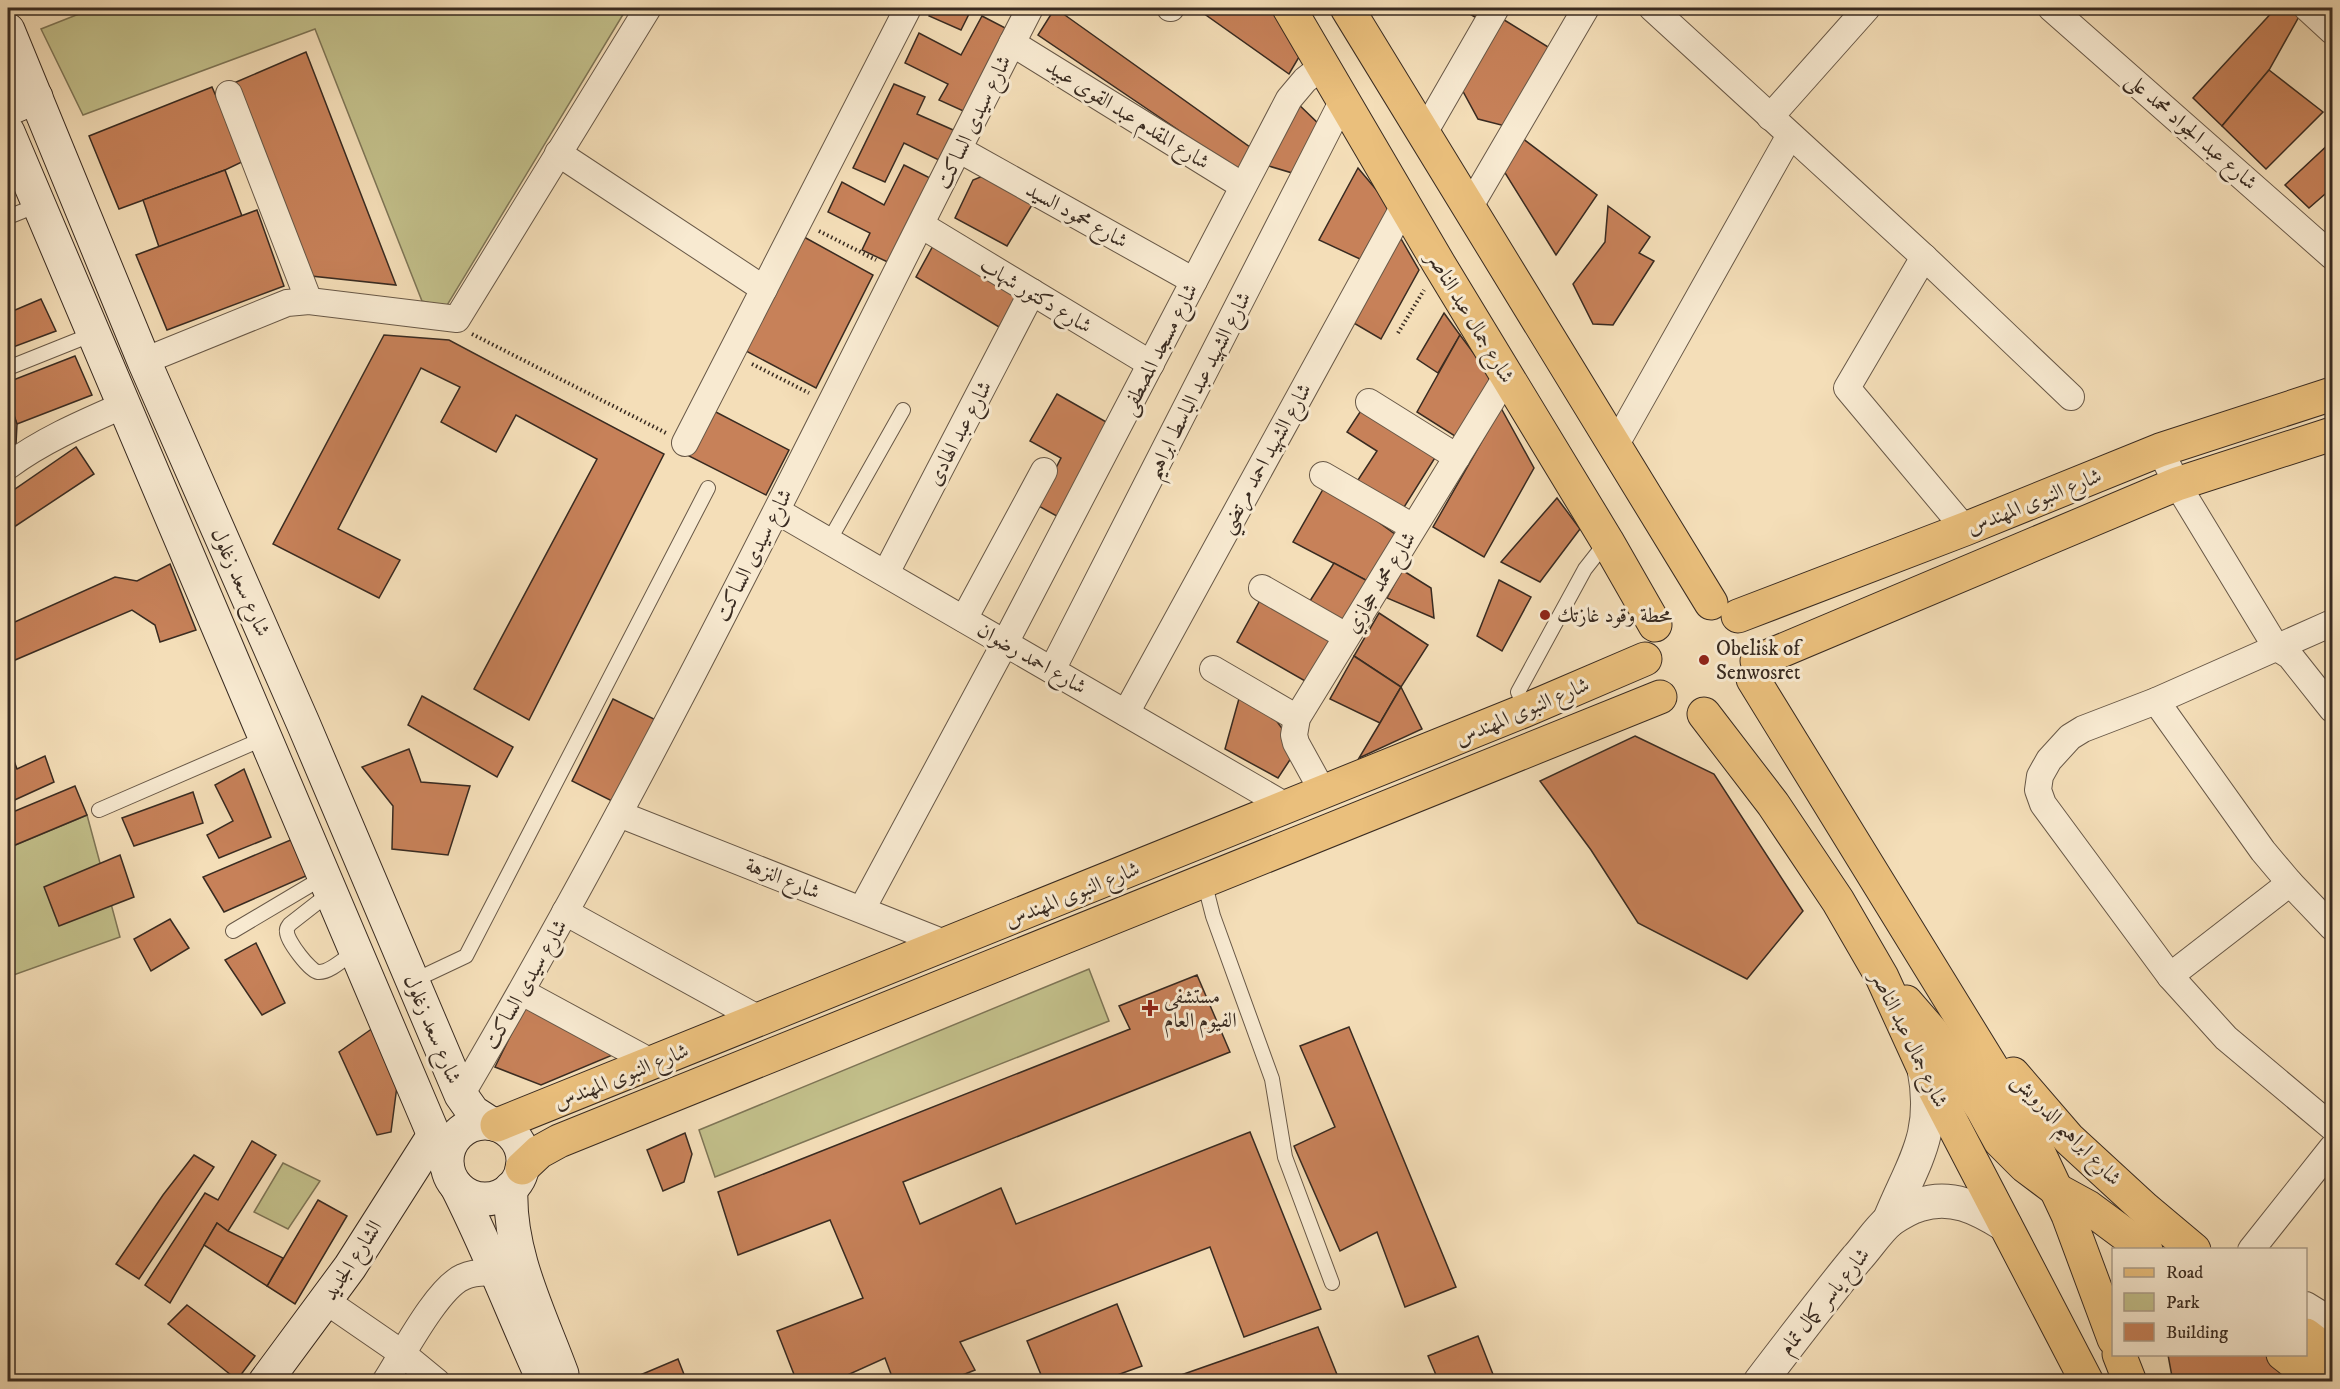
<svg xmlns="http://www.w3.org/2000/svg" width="2340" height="1389" viewBox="0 0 2340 1389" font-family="'IM FELL DW Pica',Amiri,serif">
<rect width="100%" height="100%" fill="#f4deb8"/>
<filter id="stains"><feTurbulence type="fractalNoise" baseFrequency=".00333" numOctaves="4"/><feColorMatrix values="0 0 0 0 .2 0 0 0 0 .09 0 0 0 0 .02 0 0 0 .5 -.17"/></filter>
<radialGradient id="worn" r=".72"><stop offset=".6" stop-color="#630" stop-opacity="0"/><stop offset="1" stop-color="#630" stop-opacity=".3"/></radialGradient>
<g fill="#c2bf8a" stroke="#7e7556" stroke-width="1.5">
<polygon points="94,8 627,8 446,307 422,301 315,29 83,115 41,29"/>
<polygon points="87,815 120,937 8,977 8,848"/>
<polygon points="1089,969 1109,1021 715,1177 699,1130"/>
<polygon points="283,1163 320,1181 288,1229 254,1212"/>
</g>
<g fill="#c78159" stroke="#392b21" stroke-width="1.5">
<polygon points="933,8 972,8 961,30 929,16"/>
<polygon points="1055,8 1254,150 1239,171 1038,35"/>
<polygon points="1196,8 1275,8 1302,52 1289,74"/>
<polygon points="1460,8 1484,8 1478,19"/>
<polygon points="2276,8 2297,8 2301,13 2269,70 2222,126 2193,98"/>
<polygon points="982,16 1013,32 970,114 939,100 948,84 905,63 919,33 961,55"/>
<polygon points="1501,18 1553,50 1505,126 1478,119 1459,84"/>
<polygon points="306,52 396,285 311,276 234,83"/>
<polygon points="2269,70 2323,112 2266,169 2222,126"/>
<polygon points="894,84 925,97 917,114 960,133 947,164 904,143 885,182 853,168"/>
<polygon points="212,87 244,161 225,170 119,209 89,136"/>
<polygon points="1294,100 1324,129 1299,175 1262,164"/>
<polygon points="1518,135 1597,195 1556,255 1502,168"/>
<polygon points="2332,141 2332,188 2309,208 2285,185"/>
<polygon points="904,165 936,181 892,264 862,250 870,233 828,212 842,182 884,205"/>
<polygon points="1358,168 1390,206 1360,259 1319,240"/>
<polygon points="225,170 242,216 159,247 143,200"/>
<polygon points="990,173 1035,200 1007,246 955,218 973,180"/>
<polygon points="1608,206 1650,237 1639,253 1654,261 1613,325 1593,324 1573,284 1605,242"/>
<polygon points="257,210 284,286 167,330 136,255"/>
<polygon points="804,237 873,275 816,388 746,351"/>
<polygon points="1400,237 1419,270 1381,339 1352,322"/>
<polygon points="934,244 1020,294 999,327 916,277"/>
<polygon points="8,270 13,285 8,288"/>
<polygon points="41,299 56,331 8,349 8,313"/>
<polygon points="1444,313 1460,335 1438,373 1417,359"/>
<polygon points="384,335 449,340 664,454 529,720 474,689 597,459 516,415 496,452 441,422 460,387 421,368 338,529 400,560 379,598 273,544"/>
<polygon points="1460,335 1493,379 1458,438 1417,412"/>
<polygon points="75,356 92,395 17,424 8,398 8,382"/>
<polygon points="1057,394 1115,427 1062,519 1037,505 1061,458 1030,441"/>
<polygon points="8,400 17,424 16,444 8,448"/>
<polygon points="1364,406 1438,453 1401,512 1356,483 1377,451 1347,432"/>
<polygon points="1501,408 1534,468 1484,557 1433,527"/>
<polygon points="712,410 789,450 766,495 689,456"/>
<polygon points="76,447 94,474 8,531 8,494"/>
<polygon points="1326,484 1403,540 1375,585 1293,542"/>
<polygon points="1557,498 1580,529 1540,582 1501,562"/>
<polygon points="1334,563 1375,585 1348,626 1308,604"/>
<polygon points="170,564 196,630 160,642 155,625 132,610 8,663 8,625 115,577 137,581"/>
<polygon points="1402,570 1431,588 1434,618 1387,598"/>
<polygon points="1499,580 1531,597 1502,651 1477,636"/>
<polygon points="1264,593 1341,637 1312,685 1237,642"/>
<polygon points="1379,613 1428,645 1401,687 1354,656"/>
<polygon points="1354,656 1401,687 1380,723 1330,699"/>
<polygon points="1401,687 1422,729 1359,758 1380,723"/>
<polygon points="1240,695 1267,708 1297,749 1278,778 1225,749"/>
<polygon points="422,696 513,747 497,777 408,725"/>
<polygon points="613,699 658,721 614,802 572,781"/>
<polygon points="1635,736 1714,774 1803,911 1747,979 1638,923 1591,850 1540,781"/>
<polygon points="8,745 17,769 45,756 54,782 8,803"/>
<polygon points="409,749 421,782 470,786 448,855 392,849 393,806 362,767"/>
<polygon points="244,769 271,837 219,858 207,835 233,821 215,785"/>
<polygon points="75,786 87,815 8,848 8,814"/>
<polygon points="193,792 203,823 134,846 122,818"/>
<polygon points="293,839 308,875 224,912 203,877"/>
<polygon points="120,855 134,897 59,926 44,887"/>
<polygon points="170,919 189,948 151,971 134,939"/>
<polygon points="256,943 285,1003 262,1015 225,960"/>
<polygon points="1197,975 1230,1052 903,1182 920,1224 1001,1188 1016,1224 1250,1132 1321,1309 1244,1337 1210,1247 960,1342 975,1370 945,1382 894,1382 885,1358 832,1382 797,1382 777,1331 863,1298 830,1220 738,1255 718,1192 1130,1029 1119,1006"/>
<polygon points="525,1006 615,1054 541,1085 495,1067"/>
<polygon points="380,1023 400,1063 391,1132 377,1135 339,1052"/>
<polygon points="1349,1027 1456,1287 1405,1307 1377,1232 1340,1251 1294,1146 1335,1127 1300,1046"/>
<polygon points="685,1133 692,1154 684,1182 663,1191 647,1150"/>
<polygon points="252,1141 276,1155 228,1231 217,1223 170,1303 145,1285 205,1193 218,1200"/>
<polygon points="194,1155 214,1167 139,1279 116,1264 163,1195"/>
<polygon points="318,1200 347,1216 295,1304 267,1286"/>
<polygon points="217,1223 228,1231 283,1258 267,1286 204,1245"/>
<polygon points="1117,1304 1142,1366 1098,1382 1044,1382 1027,1341"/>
<polygon points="187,1305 255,1356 237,1380 168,1324"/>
<polygon points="1318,1327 1340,1382 1161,1382"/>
<polygon points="1478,1336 1496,1382 1439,1382 1428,1356"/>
<polygon points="2265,1354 2290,1382 2173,1382 2168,1355"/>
<polygon points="678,1359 687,1382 626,1381"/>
</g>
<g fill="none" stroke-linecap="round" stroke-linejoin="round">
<g stroke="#685847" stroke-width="16">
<g id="service">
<polyline points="8,217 38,205"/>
<polyline points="8,368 93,334"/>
<polyline points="829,541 903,410"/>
<polyline points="1526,710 1518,692 1585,569 1607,541"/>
<polyline points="99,810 265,738"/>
<polyline points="1204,881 1213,916 1272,1079 1285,1157 1332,1283"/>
<path d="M331,892L290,924C288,927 286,928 287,932C287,941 310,971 318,972C330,973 346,957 355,951"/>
<polyline points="233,931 324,877"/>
<polyline points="413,981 466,956 708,488"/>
</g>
</g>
<g stroke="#685847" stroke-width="28">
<g id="minor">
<polyline points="1170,8 1171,8"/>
<polyline points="1652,8 1924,257 2071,397"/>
<polyline points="2051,8 2332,256"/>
<polyline points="2307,8 2332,31"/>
<polyline points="1012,43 1243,186"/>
<polyline points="229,94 309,301"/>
<polyline points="1770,117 1867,8"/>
<polyline points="1424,133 1496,8"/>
<polyline points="960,150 1194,281"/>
<polyline points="558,153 764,289"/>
<polyline points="1469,208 1586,8"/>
<polyline points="921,225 1151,364"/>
<polyline points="1924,257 1847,388 1965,529"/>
<polyline points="144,361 287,303 309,301 457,319 648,8"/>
<polyline points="1369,402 1457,457"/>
<polyline points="685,443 908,8"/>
<polyline points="1615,446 1790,135"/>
<polyline points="2160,450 2177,484 2276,647 2290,656 2332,709"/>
<path d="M8,466C43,440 83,423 124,405"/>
<polyline points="1323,475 1413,527"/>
<polyline points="777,511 1286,806"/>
<polyline points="886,573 1032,292"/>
<polyline points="1262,588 1346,636"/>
<polyline points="964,619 1044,471"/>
<polyline points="2332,623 2156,701 2083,729 2070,737 2049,760 2040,776 2038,790 2043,804 2170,976 2226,1038 2332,1127"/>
<polyline points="1213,669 1297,718"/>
<polyline points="1052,670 1343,100"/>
<polyline points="2156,701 2263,851 2290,883 2332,927"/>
<polyline points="1126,713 1405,204"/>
<polyline points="1323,792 1296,743 1294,735 1297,718 1506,377"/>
<polyline points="619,814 947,944"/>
<polyline points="862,909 1005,643 1289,99 1305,80 1324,65"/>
<polyline points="565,912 761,1020"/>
<polyline points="2170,976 2290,883"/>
<polyline points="522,992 653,1063"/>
<path d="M461,1095C669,742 844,371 1030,8"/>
<polyline points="2251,1250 2332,1148"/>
<polyline points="326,1301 403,1354 437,1382"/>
<polyline points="2306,1305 2332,1321"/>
<path d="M385,1382C402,1356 437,1288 463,1277C474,1272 484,1272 495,1273"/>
</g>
</g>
<g stroke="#685847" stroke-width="35">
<g id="tertiary">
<path d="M1889,1221C1913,1162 1937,1136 1924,1069"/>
<path d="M1760,1382C1792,1340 1824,1298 1857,1258C1868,1246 1878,1230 1890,1220C1899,1214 1909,1208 1919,1205C1951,1194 1978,1208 2005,1225"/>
</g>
</g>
<g stroke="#392b21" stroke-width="35">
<g id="secondary">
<polyline points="8,30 144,361 303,723 461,1095 473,1112 490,1123"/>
<polyline points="8,109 36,97"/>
<polyline points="8,132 447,1166"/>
<circle cx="485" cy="1161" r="38"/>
<path d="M457,1187C488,1248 513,1313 541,1375L546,1382"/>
<path d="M511,1188C508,1253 540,1314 562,1374"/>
<polyline points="265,1382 350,1267 434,1135"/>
</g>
</g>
<g stroke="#392b21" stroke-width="35">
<g id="primary">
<polyline points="1289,8 1439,264 1607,541 1655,625"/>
<polyline points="1347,8 1711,603"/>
<polyline points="1738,616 1965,529 2160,450 2332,394"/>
<polyline points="1757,661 2177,484 2332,434"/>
<polyline points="1753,679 2020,1113 2068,1215 2114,1339"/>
<polyline points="1704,714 1773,804 1838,901 1882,977 1924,1069 2087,1382"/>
<polyline points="1906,1002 1932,1032 1983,1110 2000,1141 2025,1166 2057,1190 2088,1207 2146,1250"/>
<polyline points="2013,1074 2069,1139 2144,1208 2194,1250"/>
<polyline points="497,1125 1526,710 1645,659"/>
<polyline points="522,1168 539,1152 559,1141 1660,697"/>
<polyline points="2306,1335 2332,1355"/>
<polyline points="2119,1354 2130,1382"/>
<polyline points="2283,1354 2319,1382"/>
</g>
</g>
<g stroke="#392b21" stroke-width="4" stroke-dasharray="1.5 3" stroke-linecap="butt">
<polyline points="819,231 876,260"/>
<polyline points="1398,333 1424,290"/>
<polyline points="472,334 666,433"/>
<polyline points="752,364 809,393"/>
</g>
<use href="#service" stroke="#f8ead1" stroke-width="14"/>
<use href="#minor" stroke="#f8ead1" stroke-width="26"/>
<use href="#tertiary" stroke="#f8ead1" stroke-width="33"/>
<use href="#secondary" stroke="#f8ead1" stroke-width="33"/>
<use href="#primary" stroke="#eabf7c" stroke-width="33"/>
</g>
<g fill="#8f2418" stroke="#f8ead1" stroke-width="2">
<circle cx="1545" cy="615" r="6"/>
<circle cx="1704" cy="660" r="6"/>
<path d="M1147 999h6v6h6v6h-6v6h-6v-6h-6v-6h6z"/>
</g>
<g text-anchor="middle" stroke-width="6" stroke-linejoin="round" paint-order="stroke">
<g font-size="21" fill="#392b21" stroke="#f8ead1">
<text transform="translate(1128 114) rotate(32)" y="7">شارع المقدم عبد القوى عبيد</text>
<text transform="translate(973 122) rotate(-64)" y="7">شارع سيدى الساكت</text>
<text transform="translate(2192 131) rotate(41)" y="7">شارع عبد الجواد محمد على</text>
<text transform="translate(1077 215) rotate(29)" y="7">شارع محمود السيد</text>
<text transform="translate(1036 295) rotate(31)" y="7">شارع دكتور شهاب</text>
<text transform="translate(1471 317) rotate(59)" y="7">شارع جمال عبد الناصر</text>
<text transform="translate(1159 349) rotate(-63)" y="7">شارع مسجد المصطفى</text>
<text transform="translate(1198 385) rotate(-63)" y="7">شارع الشهيد عبد الباسط ابراهيم</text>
<text transform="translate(959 433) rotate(-62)" y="7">شارع عبد الهادى</text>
<text transform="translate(1265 458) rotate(-61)" y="7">شارع الشهيد احمد مرتضي</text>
<text transform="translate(2034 501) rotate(-22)" y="7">شارع النبوى المهندس</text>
<text transform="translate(753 555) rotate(-63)" y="7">شارع سيدى الساكت</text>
<text transform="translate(241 582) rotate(66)" y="7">شارع سعد زغلول</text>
<text transform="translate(1380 582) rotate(-58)" y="7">شارع محمد حجازي</text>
<text transform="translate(1032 658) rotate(30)" y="7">شارع احمد رضوان</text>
<text transform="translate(1522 711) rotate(-23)" y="7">شارع النبوى المهندس</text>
<text transform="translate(783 878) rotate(22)" y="7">شارع النزهة</text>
<text transform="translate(1072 894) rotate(-22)" y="7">شارع النبوى المهندس</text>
<text transform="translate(525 984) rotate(-60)" y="7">شارع سيدى الساكت</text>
<text transform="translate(433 1029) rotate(67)" y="7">شارع سعد زغلول</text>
<text transform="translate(1910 1039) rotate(64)" y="7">شارع جمال عبد الناصر</text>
<text transform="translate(621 1076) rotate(-22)" y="7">شارع النبوى المهندس</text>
<text transform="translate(2067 1129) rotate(46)" y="7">شارع ابراهيم الدرويش</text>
<text transform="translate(352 1260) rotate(-57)" y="7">الشارع الجديد</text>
<text transform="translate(1824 1301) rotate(-51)" y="7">شارع ياسر كمال تمام</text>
</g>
<g font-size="21" fill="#392b21" stroke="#f8ead1" text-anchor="start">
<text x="1557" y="622">محطة وقود غازتك</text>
<text x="1716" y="655">Obelisk of<tspan x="1716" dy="24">Senwosret</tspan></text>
<text x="1164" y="1003">مستشفى<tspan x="1164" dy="24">الفيوم العام</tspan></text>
</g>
</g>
<rect width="2340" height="1389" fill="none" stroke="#f4deb8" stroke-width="30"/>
<rect x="9" y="9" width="2322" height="1371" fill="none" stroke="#392b21" stroke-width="3"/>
<rect x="15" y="15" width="2310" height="1359" fill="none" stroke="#392b21" stroke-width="1.5"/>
<rect x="2112" y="1248" width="195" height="108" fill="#f8ead1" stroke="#ac9e8b" stroke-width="1.5"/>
<rect x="2124" y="1268" width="30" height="9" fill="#eabf7c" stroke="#ac9e8b" stroke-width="1.5"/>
<text x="2166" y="1278" font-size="18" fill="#392b21">Road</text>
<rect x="2124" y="1293" width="30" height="18" fill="#c2bf8a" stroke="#ac9e8b" stroke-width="1.5"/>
<text x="2166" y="1308" font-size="18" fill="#392b21">Park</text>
<rect x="2124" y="1323" width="30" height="18" fill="#c78159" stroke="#ac9e8b" stroke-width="1.5"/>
<text x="2166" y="1338" font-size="18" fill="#392b21">Building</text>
<rect width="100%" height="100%" filter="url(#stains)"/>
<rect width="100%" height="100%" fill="url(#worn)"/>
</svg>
